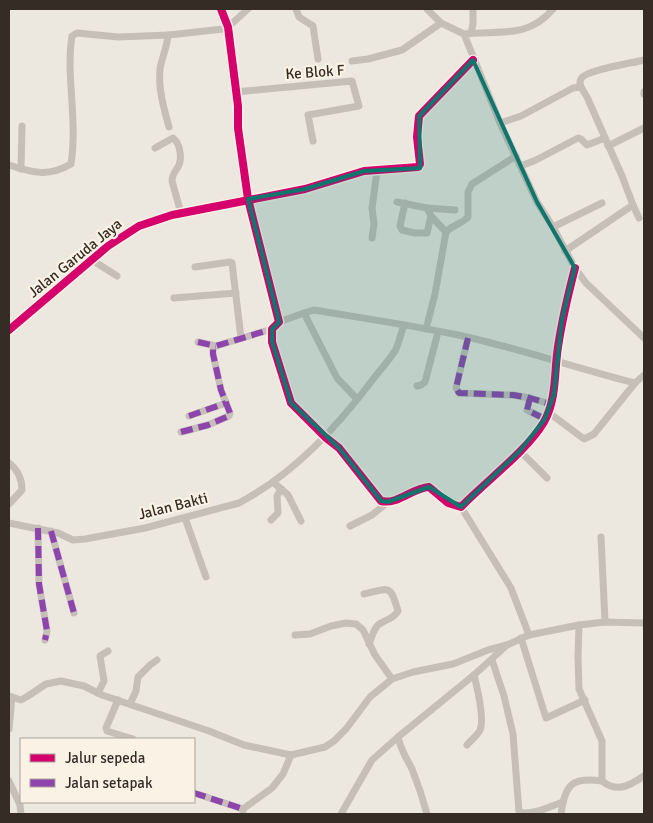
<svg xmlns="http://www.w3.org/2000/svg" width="653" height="823" viewBox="0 0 653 823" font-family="Signika,sans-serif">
<rect width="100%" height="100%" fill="#ece7df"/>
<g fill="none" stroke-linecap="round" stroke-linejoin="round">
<g stroke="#c6bfb8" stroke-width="7">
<path d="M221,9L228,27L238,106V128L248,199L279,322L272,329V342L291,403L325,437L339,448L381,501C398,505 412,488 429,487L448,503L461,507C485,482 527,451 544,422C557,399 554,372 558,347C562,320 568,295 575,268"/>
<polyline points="296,9 299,17 313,26 318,59"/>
<polyline points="427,9 441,23 464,34"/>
<path d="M553,9C528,39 499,30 464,34L500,123L537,202L553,227L575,268L586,283L644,338"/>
<polyline points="471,33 473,24 473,9"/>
<path d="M168,35C167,47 162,58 160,69C158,89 164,109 169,127"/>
<polyline points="352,61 368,59 402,50 441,23"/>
<path d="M581,87C580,84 579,82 581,79C585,70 633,63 644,60"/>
<polyline points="236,92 352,81 359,106 308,115 313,141"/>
<polyline points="644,92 644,94"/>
<polyline points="500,123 521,116 573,88 581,87 587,97 622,176 633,205 565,251"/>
<polyline points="608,146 644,128"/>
<path d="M155,148L173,138C180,143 182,157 179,165C176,171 172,174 172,181L181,213"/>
<path d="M9,165C33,173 49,177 71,164C76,132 71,100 70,67C70,57 70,47 72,36L77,33L118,37L169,35L223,29L228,27L248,9"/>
<polyline points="521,166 536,160 578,138 581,139 587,145 605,138"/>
<polyline points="21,169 22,126"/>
<polyline points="397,202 427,208 431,216 446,232"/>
<polyline points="405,203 400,226 402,230 415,233 427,233 431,216"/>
<polyline points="633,205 639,218"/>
<polyline points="427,208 455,210"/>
<polyline points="553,227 602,203"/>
<polyline points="372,238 374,224 372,208 377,171"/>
<polyline points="92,260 117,276"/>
<polyline points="195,267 230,262 232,263 241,338"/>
<polyline points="174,298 236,293"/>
<polyline points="304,313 337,378 357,399"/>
<path d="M279,322L304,313L314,310C362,318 410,325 458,335C518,348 576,368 635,383L644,375"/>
<path d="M426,329L435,294L446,232C452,225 462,224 468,217V192L472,184L516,156"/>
<polyline points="9,330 108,246 139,226 172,215 305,189 364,171 418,167 420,164 417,137 419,116 473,60"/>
<polyline points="468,338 456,388 459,393 513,395 530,398 550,404"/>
<polyline points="198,342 216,346"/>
<polyline points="417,386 421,385 425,382 438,332"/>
<polyline points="530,398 527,410 545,419"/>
<polyline points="548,412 584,439 594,434 635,383"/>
<polyline points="189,416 226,403"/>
<polyline points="181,432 208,425 229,416 230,413 221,390 213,354 213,348 216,346 272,329"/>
<polyline points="520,451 547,478"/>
<path d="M9,463C18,470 22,478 22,490L9,504"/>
<polyline points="273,482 288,495 301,521"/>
<polyline points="461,507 511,588 529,635"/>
<polyline points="185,518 206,577"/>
<polyline points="271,520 278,513 277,496 281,489"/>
<path d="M9,523L58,533L73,540L85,539L145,528L239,503C294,474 337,427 374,378C381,369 389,360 395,351C399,343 401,333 404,325"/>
<polyline points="350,526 372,515 388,502"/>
<polyline points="38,528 39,584 47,631 45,640"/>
<polyline points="51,531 74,613"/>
<polyline points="601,537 605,622"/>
<path d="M364,594C390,588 390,584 398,611C393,620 385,619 378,625C373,630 372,638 369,644"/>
<polyline points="295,635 310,634 331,626 346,623 356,624 363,630 375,655 392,679"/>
<polyline points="521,638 546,718 585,700"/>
<path d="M492,660L504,696L513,734L519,812C532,816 551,806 563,802"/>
<polyline points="98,693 104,681 100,656 108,651"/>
<polyline points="9,696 21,700 28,696 46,684 61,681 84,686 102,695 209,731 244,745 291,755 325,747 334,741 346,729 370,697 392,679 413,672 453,664 488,650 507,645"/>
<polyline points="118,700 106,728 107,731 133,739"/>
<polyline points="130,704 136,691 138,677 150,665 157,660"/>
<polyline points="9,729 12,697"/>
<path d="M398,737C401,751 406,757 412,769C418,784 423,799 427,814"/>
<path d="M467,745C471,740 478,735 480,730C485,719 477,687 474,675"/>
<polyline points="9,781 20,805 21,814"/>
<path d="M602,781C617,793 629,786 644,776"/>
<polyline points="194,793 243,809"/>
<polyline points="243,814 243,809 272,788 283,774 291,755"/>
<polyline points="341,814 372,760 398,737 474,675 507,645 529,635 579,625 605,622 644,623"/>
<path d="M561,814C565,784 572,777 602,781V741L579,689L578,657L579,625"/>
</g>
<g stroke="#8e44ad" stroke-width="6" stroke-dasharray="12 6" stroke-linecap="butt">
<polyline points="468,338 456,388 459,393 513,395 530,398 550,404"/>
<polyline points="198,342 216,346"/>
<polyline points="530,398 527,410 545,419"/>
<polyline points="189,416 226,403"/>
<polyline points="181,432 208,425 229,416 230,413 221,390 213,354 213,348 216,346 272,329"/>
<polyline points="38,528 39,584 47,631 45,640"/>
<polyline points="51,531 74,613"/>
<polyline points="194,793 243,809"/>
</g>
<g stroke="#faf2e5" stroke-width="11">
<g id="cycleway">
<path d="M221,9L228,27L238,106V128L248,199L279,322L272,329V342L291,403L325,437L339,448L381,501C398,505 412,488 429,487L448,503L461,507C485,482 527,451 544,422C557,399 554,372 558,347C562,320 568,295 575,268"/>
<polyline points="9,330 108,246 139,226 172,215 305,189 364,171 418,167 420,164 417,137 419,116 473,60"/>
</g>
</g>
<use href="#cycleway" stroke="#d6006c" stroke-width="8"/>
</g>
<path fill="#0f766e" fill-opacity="0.2" stroke="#0f766e" stroke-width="4" stroke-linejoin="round" d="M473,60L537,202L575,268L562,320L554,394L545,419L520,451L461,507L429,487L388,502L381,501L339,448L291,403L272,342V329L279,322L248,199L305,189L364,171L420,168L419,116Z"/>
<g text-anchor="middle" stroke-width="4.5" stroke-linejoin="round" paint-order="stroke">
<g font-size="15" fill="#362c26" stroke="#faf2e5">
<text transform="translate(315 72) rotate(-4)" y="5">Ke Blok F</text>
<text transform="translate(75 258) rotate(-39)" y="5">Jalan Garuda Jaya</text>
<text transform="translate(173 506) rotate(-14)" y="5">Jalan Bakti</text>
</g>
</g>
<rect width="653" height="823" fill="none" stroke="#362c26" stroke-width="20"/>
<rect x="20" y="738" width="175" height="65" fill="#faf2e5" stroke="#aca399"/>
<rect x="30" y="754" width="25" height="8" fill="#d6006c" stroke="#aca399"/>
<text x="65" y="763" font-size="15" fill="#362c26">Jalur sepeda</text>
<rect x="30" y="779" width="25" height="8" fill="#8e44ad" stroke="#aca399"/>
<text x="65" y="788" font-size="15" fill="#362c26">Jalan setapak</text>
</svg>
